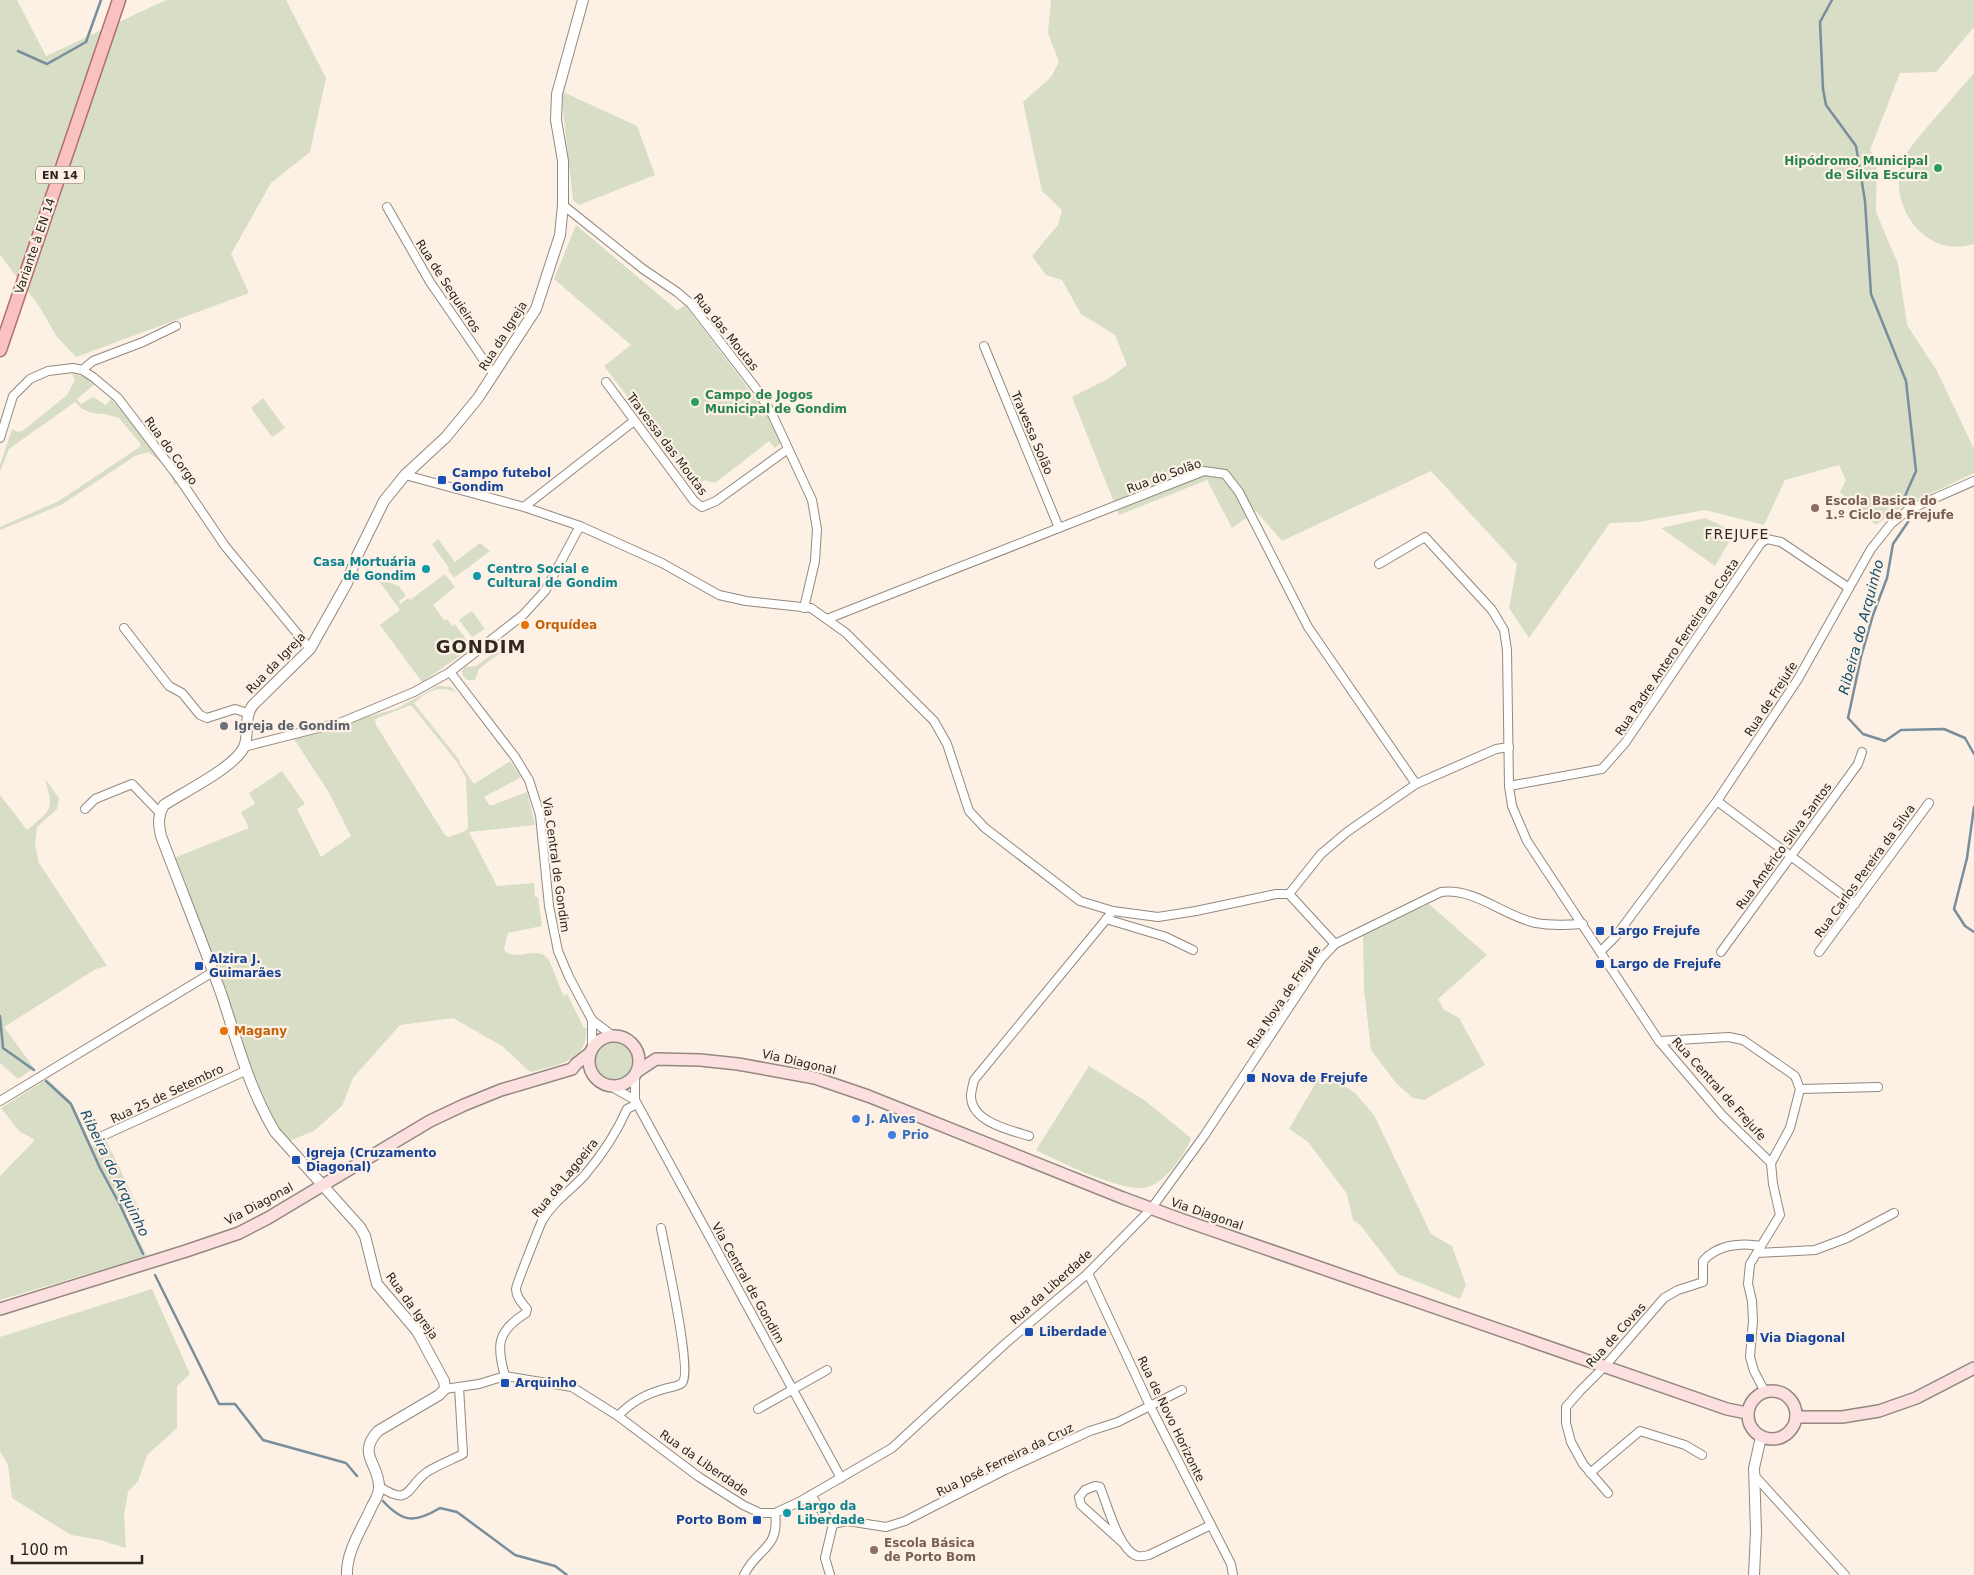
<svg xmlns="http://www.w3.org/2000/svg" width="1974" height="1575" viewBox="0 0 1974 1575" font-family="'DejaVu Sans',sans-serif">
<rect width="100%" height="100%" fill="#fdf1e5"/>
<g fill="#d7dec5" fill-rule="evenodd">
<polygon points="0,0 17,0 46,56 166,0 286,0 326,78 310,152 271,183 231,254 249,293 76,357 57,337 39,306 0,255"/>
<polygon points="1051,0 1974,0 1974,27 1936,72 1900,73 1870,150 1877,161 1876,212 1898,264 1907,325 1937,371 1974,449 1974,473 1898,509 1876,525 1840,492 1846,480 1839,465 1785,480 1764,525 1705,510 1638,522 1610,523 1529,638 1509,608 1517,564 1431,471 1282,541 1256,511 1232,528 1207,480 1119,515 1072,397 1108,379 1127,365 1115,335 1081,314 1062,280 1046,275 1032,256 1058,225 1062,210 1042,191 1023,102 1051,77 1059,62 1048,33"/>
<path d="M1974,73V244C1958,250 1937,246 1924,235C1902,217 1892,185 1904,159C1910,146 1920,136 1929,125C1944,108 1959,90 1974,73Z"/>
<polygon points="561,91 637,126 655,175 579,205 573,200"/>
<polygon points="576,225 677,310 685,305 776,425 782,442 775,448 769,441 715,483 704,480 696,486 604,366 631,345 554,279"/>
<path d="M72,373L91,379L95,384L77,399L81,404L93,397L106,405L111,399L123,411L178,483L174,485C172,472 159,460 148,452L135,456L61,505L0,530V527L59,501L141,446L139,442L119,418L104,414L92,413L82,409L75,402L9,449L0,472V465L12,429L18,432L24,430L67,395L75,380Z"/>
<polygon points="263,398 285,428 272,437 251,408"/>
<polygon points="1705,518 1735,532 1715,566 1661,528"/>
<polygon points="438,539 455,562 480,543 490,551 454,578 448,570 449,568 432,544"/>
<polygon points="364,569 370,569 382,573 380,579 399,586 406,596 399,601 400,604 408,598 410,600 445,574 455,587 433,605 444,620 447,619 452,626 455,624 467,641 462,645 467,651 422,682 380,625 400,610 371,570 368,572"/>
<polygon points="472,611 485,629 472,637 459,620"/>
<polygon points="507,643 509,646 479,669 475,680 467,680 463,676 462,671 465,667 476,666"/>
<path d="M438,686L451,687L456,692C438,685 428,691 414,703L460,761L459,762L474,784L510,761L521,777L484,797L490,806L527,792L535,825L469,832L497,886L534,883L535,897H538L542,926L508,933L504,950C516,963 538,944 548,959C554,969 557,982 562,992L564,996L567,994L584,1028H586C589,1062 554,1066 530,1072L502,1046L453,1018L400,1025L353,1078L342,1106L314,1131L289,1141C257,1108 242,1041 227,998C211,950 192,904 174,858L249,828L241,812L255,804L249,793L282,771L305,804L297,809L321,857L351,836L328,791L294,739L305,734L396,709ZM411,705L457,762L466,778L468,828L463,832L448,837L445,835L376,725L375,719Z"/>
<path d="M45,779L59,798L57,809L37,827L35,845L39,863L107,966L96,969L4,1027L34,1068L18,1079L0,1063V795L27,830C52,809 54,811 45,779Z"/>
<polygon points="1429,904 1487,955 1438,999 1444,1010 1459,1018 1485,1065 1424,1100 1413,1098 1396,1083 1371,1050 1364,989 1363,935"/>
<circle cx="614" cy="1062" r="19"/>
<path d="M1089,1066L1144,1100L1191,1138C1186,1154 1162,1187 1143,1188C1117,1190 1060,1162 1036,1150Z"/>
<polygon points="1322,1072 1355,1093 1374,1115 1431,1234 1452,1246 1466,1285 1460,1299 1398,1274 1361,1226 1353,1220 1347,1194 1308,1142 1289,1129"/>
<polygon points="47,1079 71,1101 92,1146 106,1140 138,1207 125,1213 147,1256 0,1300 0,1176 35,1140 19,1131 1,1108"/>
<polygon points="152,1289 190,1374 177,1386 177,1428 147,1455 138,1481 128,1492 124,1516 126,1548 100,1540 71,1535 12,1498 8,1465 0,1451 0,1337"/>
</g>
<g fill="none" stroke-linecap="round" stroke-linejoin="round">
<g stroke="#788e9c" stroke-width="2.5">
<polyline points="1832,0 1820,22 1823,89 1826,105 1856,146 1865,201 1871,294 1906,381 1916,471 1901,505"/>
<polyline points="18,51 47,64 86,42 101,0"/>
<polyline points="1910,519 1893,544 1887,578 1873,615 1861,657 1848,718 1863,734 1885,741 1901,730 1944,729 1965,738 1974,754"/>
<polyline points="1974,807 1967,858 1954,909 1965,926 1974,932"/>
<polyline points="0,1016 3,1048 34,1070"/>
<polyline points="46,1081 71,1104 100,1168 120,1205 143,1254"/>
<polyline points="155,1275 219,1404 235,1404 263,1440 346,1463 357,1476"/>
<path d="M383,1501C403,1523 415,1523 440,1508L457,1512L515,1555L555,1566L567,1575"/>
</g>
<g stroke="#93887e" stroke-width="10">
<g id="minor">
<polyline points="563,205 643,269 677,292 691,304 758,391 773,416 812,500 817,529 815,561 804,608"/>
<polyline points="387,207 430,282 494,375"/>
<polyline points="984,346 1059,528"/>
<polyline points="82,370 93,361 143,342 176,326"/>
<polyline points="606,382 694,501 702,507 716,501 788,449"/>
<polyline points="0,438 13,396 30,379 48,371 73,368 82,370 93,377 118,398 179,478 225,546 310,649"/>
<polyline points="405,475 524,507 580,526 662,563 719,595 746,601 811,608 846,633 934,721 947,744 969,811 985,828 1080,901 1113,911 1158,917 1196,911 1276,894 1289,894"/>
<polyline points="524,507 634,421"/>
<polyline points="1379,564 1425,537 1492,610 1504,630 1507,650 1509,786 1512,806 1527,841 1659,1041 1722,1115 1771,1163 1773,1184 1780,1215 1750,1264 1748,1284 1752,1301 1753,1321 1750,1357 1754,1371 1765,1392"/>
<polyline points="827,619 1204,471 1225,474 1239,492 1308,627 1416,784"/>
<polyline points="124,628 169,686 182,693 200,715 207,718 235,709 247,713"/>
<polyline points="450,672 515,757 529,780 540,815 549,906 558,951 569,977 592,1020 613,1036"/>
<polyline points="244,747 342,722 414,692 450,672 523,615 545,591 580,526"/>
<polyline points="1509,786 1602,769 1625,743 1761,543 1767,539 1781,542 1849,588"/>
<polyline points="1717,801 1855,904"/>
<polyline points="85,809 95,799 132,784 160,813"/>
<polyline points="1289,894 1321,854 1347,832 1416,784 1496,749 1509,747"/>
<polyline points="1289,894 1335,944"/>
<polyline points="1106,919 1166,937 1193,950"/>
<polyline points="1600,952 1615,937 1717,801 1798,679 1871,549 1891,524 1908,510 1974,481"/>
<polyline points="1721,952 1858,764 1862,752"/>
<polyline points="1819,952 1929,803"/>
<polyline points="592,1020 592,1049"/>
<polyline points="1659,1041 1729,1037 1743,1040 1795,1076 1800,1089 1790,1128 1771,1163"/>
<polyline points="635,1075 635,1100 841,1478"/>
<polyline points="612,1087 635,1100"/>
<polyline points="1800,1089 1878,1087"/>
<polyline points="0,1101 213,972"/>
<path d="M1029,1136C1010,1130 971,1122 971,1096C971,1091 973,1085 974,1080L1113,911"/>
<polyline points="98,1138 245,1071"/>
<polyline points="1758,1253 1815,1250 1847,1238 1894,1213"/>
<polyline points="1088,1273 1150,1406 1231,1564 1233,1575"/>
<path d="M505,1376C496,1345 497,1331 526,1313L527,1309C522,1303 516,1297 516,1289C516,1285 539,1228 542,1221C552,1203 570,1191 584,1176C601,1156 617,1132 627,1109L637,1104"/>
<path d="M445,1389L479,1384L505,1376L572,1387L618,1416L699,1477L743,1505L760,1513H775L799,1502L892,1448L1006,1343L1086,1275L1151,1209L1204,1136L1321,959L1335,944L1441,892C1476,888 1503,916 1536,923C1552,926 1567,925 1583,924"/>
<polyline points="758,1409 827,1370"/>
<path d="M618,1416C631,1402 645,1394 664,1389C669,1387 678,1387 682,1383C693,1373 665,1250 661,1228"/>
<polyline points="1590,1473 1640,1431 1685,1445 1702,1455"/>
<polyline points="1754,1475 1845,1575"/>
<path d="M380,1487C411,1507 406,1487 427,1472C438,1465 451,1460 463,1454L459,1387"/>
<path d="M1608,1493L1583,1464L1571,1442L1566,1423V1407L1580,1391L1605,1366L1664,1298L1678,1290L1703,1282V1261C1717,1245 1740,1242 1761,1246"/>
<polyline points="811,1495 820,1509 833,1524"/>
<polyline points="833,1524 847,1521 886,1527 905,1521 1005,1470 1090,1431 1118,1422 1182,1390"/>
<path d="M1123,1543L1081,1505L1079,1497L1085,1490L1095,1486L1100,1487C1107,1504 1119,1550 1137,1556C1141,1557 1145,1556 1149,1555L1211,1525"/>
<path d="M744,1575C757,1548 780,1549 775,1513"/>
<polyline points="830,1575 825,1558 833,1524"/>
</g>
</g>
<g stroke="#93887e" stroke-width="12">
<g id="tertiary">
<path d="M347,1575C346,1551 363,1527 372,1506C375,1501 379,1494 379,1488C380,1464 356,1455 378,1431L439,1395L445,1389L444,1381L417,1331L377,1284L365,1236L360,1227L275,1132C249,1089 237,1041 221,993C202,941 181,889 161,836C158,824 158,815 164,805C184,792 235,767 244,747C250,733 243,718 253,705L310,649L347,583L356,558L384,501L405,475L446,437L478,398L536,309L560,235L563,205V161L556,120L557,94L583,0"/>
<polyline points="1754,1575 1756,1531 1754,1468 1761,1437"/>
</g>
</g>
<g stroke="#93887e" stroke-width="14">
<g id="secondary">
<circle cx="614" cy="1061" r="25"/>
<polyline points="638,1071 656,1059 700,1060 738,1064 815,1078 868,1096 1123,1198 1180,1219 1727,1409 1747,1413"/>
<polyline points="0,1309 186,1251 239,1233 268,1218 430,1121 464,1105 501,1090 572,1069 576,1064 590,1053"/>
<circle cx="1772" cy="1415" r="24"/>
<polyline points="1796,1417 1842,1417 1879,1411 1916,1398 1974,1368"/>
</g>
</g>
<g stroke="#ae6f6d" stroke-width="15">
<polyline id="primary" points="0,350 119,0"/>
</g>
<use href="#minor" stroke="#fff" stroke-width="8"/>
<use href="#tertiary" stroke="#fff" stroke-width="10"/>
<use href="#secondary" stroke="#fce0e0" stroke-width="11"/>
<use href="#primary" stroke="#fac1c1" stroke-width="12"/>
</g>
<g fill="#2e9e5b" stroke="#fdf1e5" stroke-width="2">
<circle cx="1938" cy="168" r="5"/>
<circle cx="695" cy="402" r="5"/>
</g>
<g fill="#1a4fb4" stroke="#fdf1e5" stroke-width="2">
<rect x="437" y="475" width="10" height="10" rx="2.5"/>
<rect x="1595" y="926" width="10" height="10" rx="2.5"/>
<rect x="1595" y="959" width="10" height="10" rx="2.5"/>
<rect x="194" y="961" width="10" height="10" rx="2.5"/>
<rect x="1246" y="1073" width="10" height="10" rx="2.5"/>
<rect x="291" y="1155" width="10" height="10" rx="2.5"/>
<rect x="1024" y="1327" width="10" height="10" rx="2.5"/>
<rect x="1745" y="1333" width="10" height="10" rx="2.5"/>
<rect x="500" y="1378" width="10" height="10" rx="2.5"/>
<rect x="752" y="1515" width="10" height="10" rx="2.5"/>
</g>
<g fill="#8d6e63" stroke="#fdf1e5" stroke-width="2">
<circle cx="1815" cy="508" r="5"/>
<circle cx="874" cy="1550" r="5"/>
</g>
<g fill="#0f9aa8" stroke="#fdf1e5" stroke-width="2">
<circle cx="426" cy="569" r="5"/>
<circle cx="477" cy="576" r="5"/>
<circle cx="787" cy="1513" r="5"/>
</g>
<g fill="#e8710a" stroke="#fdf1e5" stroke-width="2">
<circle cx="525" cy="625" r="5"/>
<circle cx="224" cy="1031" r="5"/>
</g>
<circle fill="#6b7280" stroke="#fdf1e5" stroke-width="2" cx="224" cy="726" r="5"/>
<g fill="#3f7fe0" stroke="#fdf1e5" stroke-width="2">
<circle cx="856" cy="1119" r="5"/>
<circle cx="892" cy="1135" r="5"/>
</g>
<g text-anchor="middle" stroke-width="4.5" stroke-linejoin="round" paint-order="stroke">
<rect fill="#fdf1e5" stroke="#68625a" stroke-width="1" x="36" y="166.5" width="48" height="17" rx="4"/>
<g font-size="11" font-weight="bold" fill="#28241f">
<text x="60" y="179">EN 14</text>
</g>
<g font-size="12" font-weight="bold" fill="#27864d" stroke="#fdf1e5" text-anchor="end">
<text x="1928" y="165">Hipódromo Municipal<tspan x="1928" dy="14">de Silva Escura</tspan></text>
<text x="705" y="399" text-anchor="start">Campo de Jogos<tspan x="705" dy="14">Municipal de Gondim</tspan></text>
</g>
<g font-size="12" fill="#28241f" stroke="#fdf1e5">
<text transform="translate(35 246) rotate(-71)" y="4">Variante à EN 14</text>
<text transform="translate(448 286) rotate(57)" y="4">Rua de Sequieiros</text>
<text transform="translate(726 332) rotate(51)" y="4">Rua das Moutas</text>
<text transform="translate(503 336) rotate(-58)" y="4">Rua da Igreja</text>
<text transform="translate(1032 433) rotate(67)" y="4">Travessa Solão</text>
<text transform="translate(667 444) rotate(53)" y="4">Travessa das Moutas</text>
<text transform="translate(171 451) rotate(54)" y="4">Rua do Corgo</text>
<text transform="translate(1164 476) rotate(-20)" y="4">Rua do Solão</text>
<text transform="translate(1677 647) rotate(-56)" y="4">Rua Padre Antero Ferreira da Costa</text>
<text transform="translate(276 663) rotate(-46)" y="4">Rua da Igreja</text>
<text transform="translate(1771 699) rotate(-57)" y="4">Rua de Frejufe</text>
<text transform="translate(1784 846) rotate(-54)" y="4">Rua Américo Silva Santos</text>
<text transform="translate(556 865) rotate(82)" y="4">Via Central de Gondim</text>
<text transform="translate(1865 871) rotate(-54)" y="4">Rua Carlos Pereira da Silva</text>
<text transform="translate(1284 997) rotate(-56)" y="4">Rua Nova de Frejufe</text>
<text transform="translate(799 1062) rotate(13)" y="4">Via Diagonal</text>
<text transform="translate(1719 1089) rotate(48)" y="4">Rua Central de Frejufe</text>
<text transform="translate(167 1094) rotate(-25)" y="4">Rua 25 de Setembro</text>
<text transform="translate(565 1178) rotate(-51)" y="4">Rua da Lagoeira</text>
<text transform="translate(259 1204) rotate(-28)" y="4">Via Diagonal</text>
<text transform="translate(1207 1214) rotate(19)" y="4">Via Diagonal</text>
<text transform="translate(748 1283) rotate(61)" y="4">Via Central de Gondim</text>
<text transform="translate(1051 1287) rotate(-42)" y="4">Rua da Liberdade</text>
<text transform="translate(412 1306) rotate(54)" y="4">Rua da Igreja</text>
<text transform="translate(1616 1335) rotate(-48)" y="4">Rua de Covas</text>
<text transform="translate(1171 1419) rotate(64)" y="4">Rua de Novo Horizonte</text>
<text transform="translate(1005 1460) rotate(-26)" y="4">Rua José Ferreira da Cruz</text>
<text transform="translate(704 1463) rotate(35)" y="4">Rua da Liberdade</text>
</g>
<g font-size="12" font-weight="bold" fill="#164399" stroke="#fdf1e5" text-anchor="start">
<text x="452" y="477">Campo futebol<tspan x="452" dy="14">Gondim</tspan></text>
<text x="1610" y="935">Largo Frejufe</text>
<text x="209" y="963">Alzira J.<tspan x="209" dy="14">Guimarães</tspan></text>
<text x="1610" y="968">Largo de Frejufe</text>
<text x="1261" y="1082">Nova de Frejufe</text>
<text x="306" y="1157">Igreja (Cruzamento<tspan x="306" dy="14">Diagonal)</tspan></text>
<text x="1039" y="1336">Liberdade</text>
<text x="1760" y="1342">Via Diagonal</text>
<text x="515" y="1387">Arquinho</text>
<text x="747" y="1524" text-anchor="end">Porto Bom</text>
</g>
<g font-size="12" font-weight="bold" fill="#785e54" stroke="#fdf1e5" text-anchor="start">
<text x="1825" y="505">Escola Basica do<tspan x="1825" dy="14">1.º Ciclo de Frejufe</tspan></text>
<text x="884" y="1547">Escola Básica<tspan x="884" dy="14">de Porto Bom</tspan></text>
</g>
<g font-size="12" font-weight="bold" fill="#0d838f" stroke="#fdf1e5" text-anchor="start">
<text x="416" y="566" text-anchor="end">Casa Mortuária<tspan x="416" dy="14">de Gondim</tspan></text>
<text x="487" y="573">Centro Social e<tspan x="487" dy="14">Cultural de Gondim</tspan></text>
<text x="797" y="1510">Largo da<tspan x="797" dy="14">Liberdade</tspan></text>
</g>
<g font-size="12" font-weight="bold" fill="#c56008" stroke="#fdf1e5" text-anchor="start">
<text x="535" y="629">Orquídea</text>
<text x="234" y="1035">Magany</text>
</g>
<g font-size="12" font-weight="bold" fill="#5b616d" stroke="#fdf1e5" text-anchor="start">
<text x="234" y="730">Igreja de Gondim</text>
</g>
<g font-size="12" font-weight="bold" fill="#366cbe" stroke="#fdf1e5" text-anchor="start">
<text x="866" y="1123">J. Alves</text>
<text x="902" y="1139">Prio</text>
</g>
<g font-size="14" letter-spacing="1" fill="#312920" stroke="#fdf1e5">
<text x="1737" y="539">FREJUFE</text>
</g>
<g font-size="14" font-style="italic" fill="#134f6e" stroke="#fdf1e5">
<text transform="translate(1861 627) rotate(-75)" y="5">Ribeira do Arquinho</text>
<text transform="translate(115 1173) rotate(64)" y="5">Ribeira do Arquinho</text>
</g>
<g font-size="18" font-weight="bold" letter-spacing="1" fill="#312920" stroke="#fdf1e5">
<text x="481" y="653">GONDIM</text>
</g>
</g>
<path d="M12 1555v8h130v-8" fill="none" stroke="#28241f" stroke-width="2.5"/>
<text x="20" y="1555" font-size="15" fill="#28241f" stroke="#fdf1e5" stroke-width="4" paint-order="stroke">100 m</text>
</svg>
